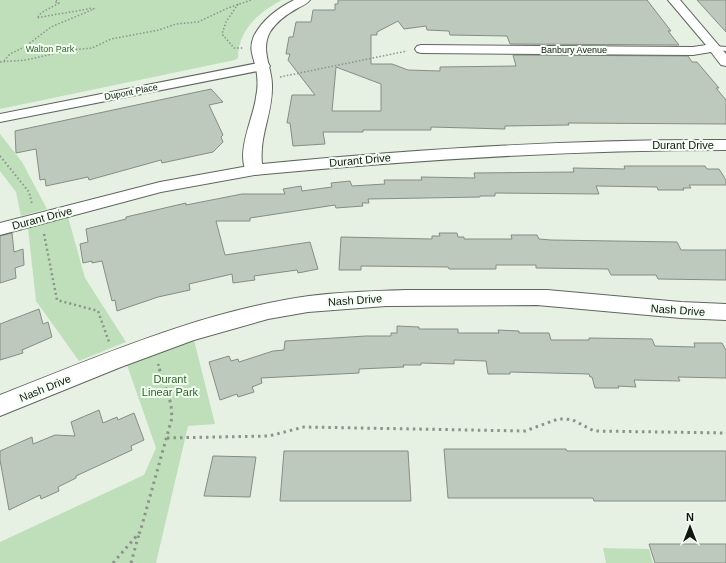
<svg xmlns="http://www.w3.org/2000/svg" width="726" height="563" viewBox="0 0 726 563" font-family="Helvetica,sans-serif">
<rect width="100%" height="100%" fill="#e6f1e4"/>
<g fill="#bfdfbb">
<path d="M0,0H282C259,12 238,30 238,58L235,60L0,109Z"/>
<polygon points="0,134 22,162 47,209 21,216 16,192 0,171"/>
<polygon points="68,217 85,278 126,342 79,361 36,301 28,228"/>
<polygon points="194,340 215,424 188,426 156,563 0,563 0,542 144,475 156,448 127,365"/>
<polygon points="603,548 649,549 653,563 606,563"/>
</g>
<g fill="#bec9bd" stroke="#848e82" fill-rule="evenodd">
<path d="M338,0H647L671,31H668L679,45L510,44L507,36L450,35L449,31L427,30L426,26L404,29L398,21L377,32V35H371V64H392L408,70L440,71V67L516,66L513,55L688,56L692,62H697L719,88H716L726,100V124L568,123L569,125L505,126V129L431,127V130H363V132H323L325,144L293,146L290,123H287L292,95H315L288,60L290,54H286L289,37H293L296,22H311L313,10H335V4H338ZM336,67L381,84V111H332Z"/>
<polygon points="697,0 726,0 726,32"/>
<polygon points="211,89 223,102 209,105 223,135 221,137 223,142 213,152 162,163 161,160 89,180 88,177 46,186 45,179 40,180 36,149 16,153 15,131"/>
<polygon points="624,166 705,166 707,169 719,169 726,180 726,185 689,185 691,188 683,188 684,190 658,190 657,187 596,186 599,194 495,193 495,196 480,196 480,197 368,199 369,203 362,203 363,206 336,208 335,205 250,218 250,221 216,221 225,255 310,242 318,269 298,273 297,270 254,276 255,280 233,283 232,274 189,284 190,290 158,297 117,311 115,300 112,301 102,261 92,263 92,261 83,263 80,244 88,242 86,229 126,219 126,217 186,203 186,205 242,194 285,194 283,189 301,186 302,191 332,187 331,183 350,181 352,186 385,184 384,180 422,180 421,177 475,178 474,173 574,172 573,168 625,169"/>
<polygon points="12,233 14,252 23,249 24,265 15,268 16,278 0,283 0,236"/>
<polygon points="439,233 457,233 458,237 464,237 464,239 512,239 511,235 537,235 539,239 551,240 677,242 681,250 726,250 726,280 658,279 656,275 611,275 608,269 536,268 536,265 496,265 496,269 449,269 448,267 361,266 361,270 339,270 341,237 432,239 432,236 440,236"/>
<polygon points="39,309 43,324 48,322 52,337 22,350 23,353 0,360 0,324"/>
<polygon points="397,326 419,327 419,329 458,329 458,333 499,333 498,330 519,331 519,333 549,333 551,340 589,340 589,338 652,339 655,346 695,347 694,343 722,343 726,350 726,378 678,377 680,381 634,380 636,387 618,386 619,388 595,388 592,377 590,377 589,374 510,372 510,374 488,374 486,361 454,360 454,364 421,363 421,365 403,365 404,367 359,369 359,373 261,378 262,383 252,387 254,392 238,397 237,394 220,400 209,362 229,356 231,361 238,359 239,362 273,351 284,350 285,341 366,336 391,336 391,333 397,333"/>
<polygon points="99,410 103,423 117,417 118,420 134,413 144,440 131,446 132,450 76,476 76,478 58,487 59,491 41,499 40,495 9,510 0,460 0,451 32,437 33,444 55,435 75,436 71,422"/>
<polygon points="444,449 566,449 567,451 726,451 726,501 594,501 593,498 448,498"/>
<polygon points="284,451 408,451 411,501 280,501"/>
<polygon points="213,456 256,457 250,497 204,496"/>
<polygon points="649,544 726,544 726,563 655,563"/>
</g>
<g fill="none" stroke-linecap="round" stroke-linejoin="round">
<g stroke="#5e675c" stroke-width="2">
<polygon id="lane" points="715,46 726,47 726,51 713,49 712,48"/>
</g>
<g stroke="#5e675c" stroke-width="2">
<g id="street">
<polygon points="668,0 680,0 726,54 726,66 721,65 711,52 693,55 421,53 417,52 415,49 417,46 421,45 693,47 706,45"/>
<polygon points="263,62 268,63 270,66 268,69 0,122 0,114"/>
<polygon points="254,165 260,166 262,170 260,174 161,192 0,235 0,223 160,182"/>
<path d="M406,290H547L681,302L726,304V320L681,318L537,305L386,306L308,312L268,319L194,340L121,367L0,416V395C100,356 202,311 309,296C341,292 374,291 406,290Z"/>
</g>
</g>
<g stroke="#5e675c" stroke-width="2">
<path id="secondary" d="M294,0H310C307,4 302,6 298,8C287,14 276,22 270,32C260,50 272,67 272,85C273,113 259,135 262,164C417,149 571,139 726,140V150C568,150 411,160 254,175L248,174C234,155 254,117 256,97C258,88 258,78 256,69C254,57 248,50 254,36C262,20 278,8 294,0Z"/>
</g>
<g stroke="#8b938a" stroke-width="1.5" stroke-dasharray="1.5 2" stroke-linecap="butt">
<polyline points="238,4 226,22 222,34 234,48 243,48"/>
<path d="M4,61L10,54L26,46L51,27L94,9L92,8C74,12 55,14 37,18L41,13L59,3L55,2L57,0"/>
<polyline points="0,62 26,60 70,50 92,48 111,39 159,30 176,24 198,22 228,8 251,0"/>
<polyline points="280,77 407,51"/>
</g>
<polyline stroke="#8b938a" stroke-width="2" stroke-dasharray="1.5 2.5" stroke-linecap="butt" points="0,156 29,192 32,204"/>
<g stroke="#8b938a" stroke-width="2.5" stroke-dasharray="2 3" stroke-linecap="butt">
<polyline points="44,234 57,300 98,311 109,342"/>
<polyline points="158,364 160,369"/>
</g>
<g stroke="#8b938a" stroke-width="3" stroke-dasharray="2.5 4" stroke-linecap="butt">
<polyline points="167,438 269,436 304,427 525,431 558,419 565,419 573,420 594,431 726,433"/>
<polyline points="113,563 140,532 172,418 171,404 159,368"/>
<polyline points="131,563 139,534"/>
</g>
<use href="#lane" fill="#fff" fill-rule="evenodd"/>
<use href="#street" fill="#fff" fill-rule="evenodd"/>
<use href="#secondary" fill="#fff" fill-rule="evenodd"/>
</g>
<g text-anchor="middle" stroke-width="4" stroke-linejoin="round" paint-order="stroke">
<g font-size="9" fill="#2c6627" stroke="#f3fef2">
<text x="50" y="52">Walton Park</text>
</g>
<g font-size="9" fill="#121511" stroke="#f3fef2">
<text x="574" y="53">Banbury Avenue</text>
<text transform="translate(131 92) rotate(-11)" y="3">Dupont Place</text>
</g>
<g font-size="11" fill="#121511" stroke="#f3fef2">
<text x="683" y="149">Durant Drive</text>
<text transform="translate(360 160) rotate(-5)" y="4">Durant Drive</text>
<text transform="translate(42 218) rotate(-15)" y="4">Durant Drive</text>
<text transform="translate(355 300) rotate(-4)" y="4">Nash Drive</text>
<text transform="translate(678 310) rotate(4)" y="4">Nash Drive</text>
<text transform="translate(45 388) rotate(-22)" y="4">Nash Drive</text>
</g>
<g font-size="11" fill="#2c6627" stroke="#f3fef2">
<text x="170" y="383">Durant<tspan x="170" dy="13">Linear Park</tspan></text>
</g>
</g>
<g transform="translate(690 527)" stroke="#f3fef2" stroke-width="3" paint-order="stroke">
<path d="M0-3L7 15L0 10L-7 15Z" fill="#121511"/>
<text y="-6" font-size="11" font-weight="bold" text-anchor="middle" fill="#121511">N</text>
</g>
</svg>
